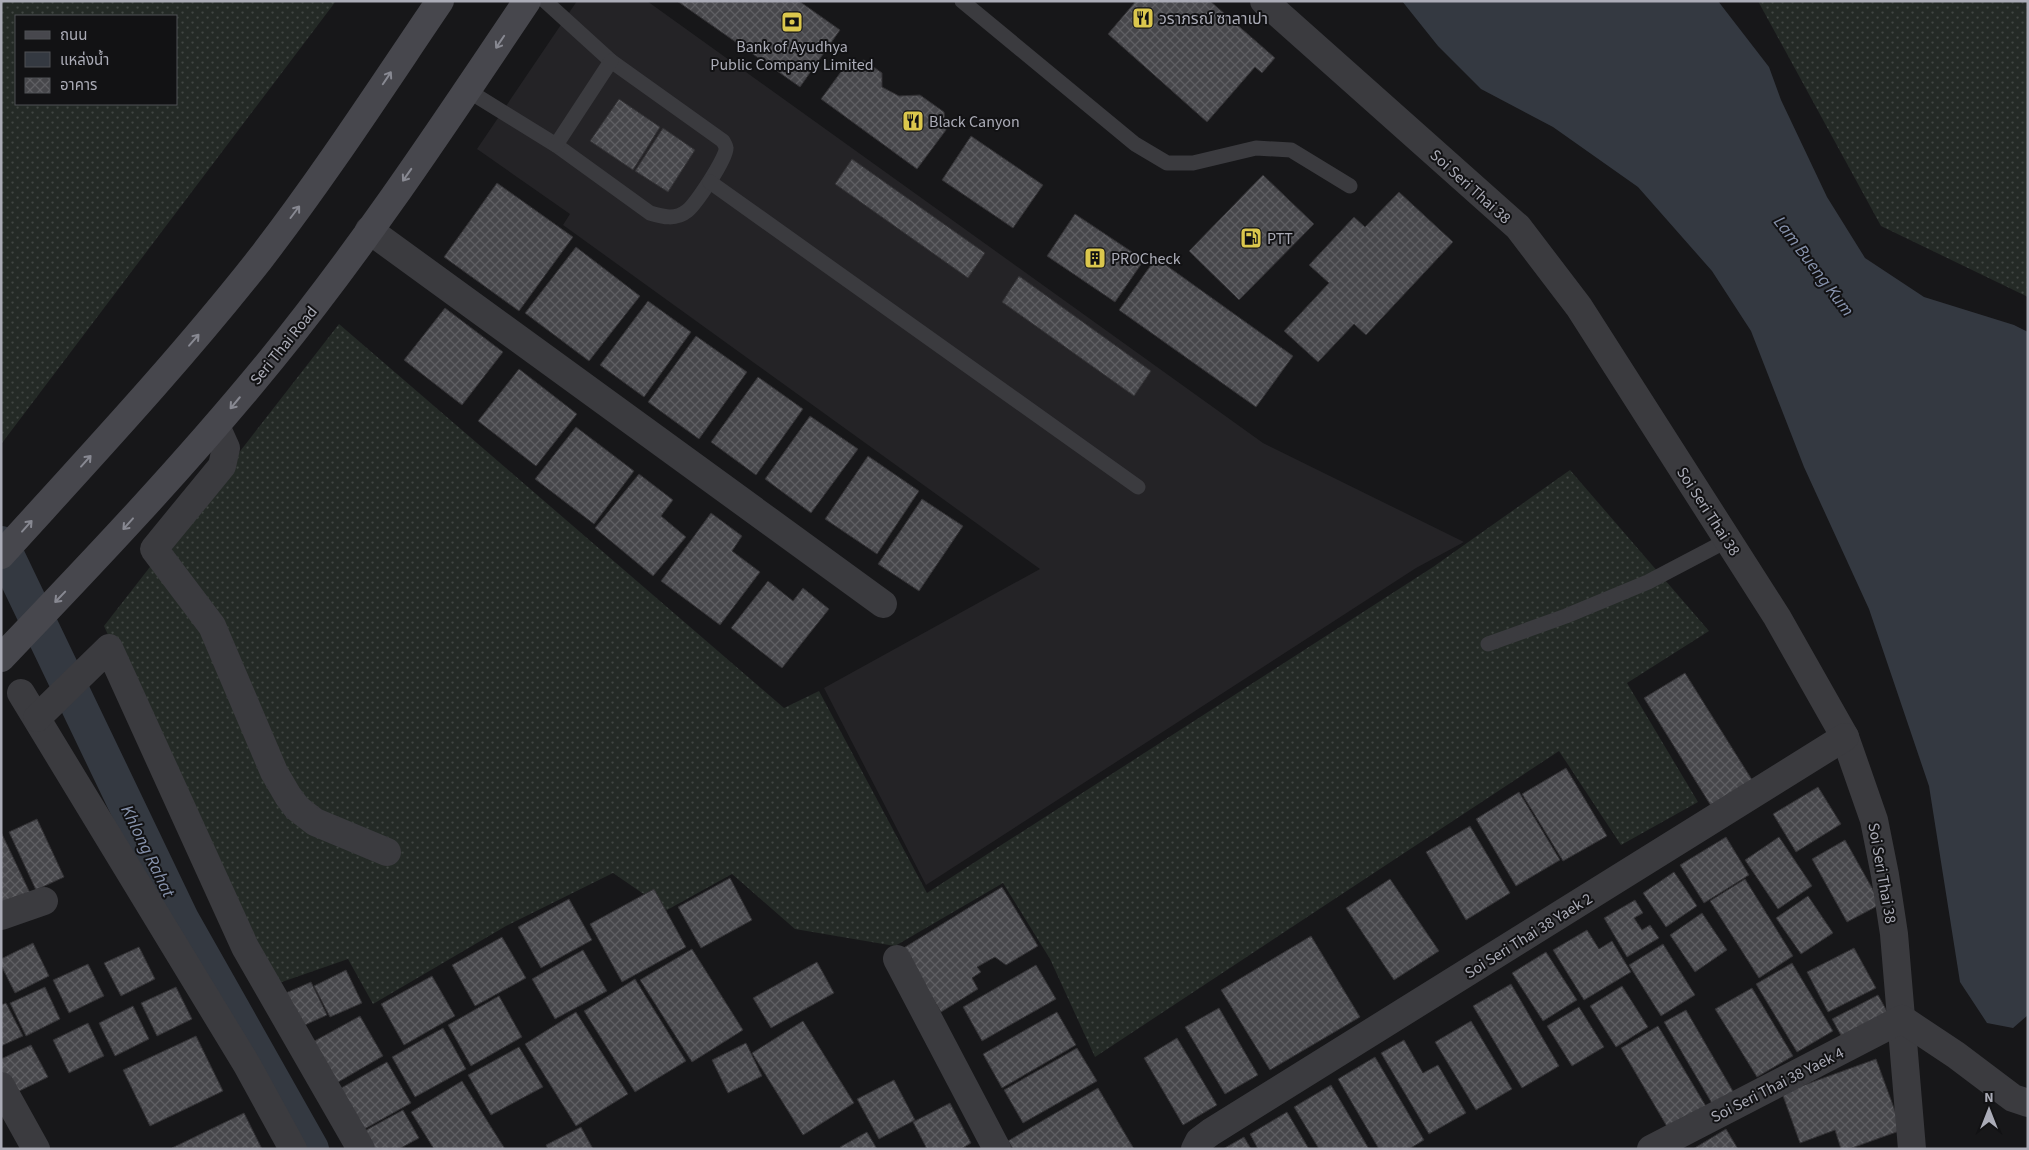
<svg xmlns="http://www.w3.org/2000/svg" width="2029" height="1150" viewBox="0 0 2029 1150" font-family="'Source Sans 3','Noto Sans Thai',sans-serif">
<defs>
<pattern id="grass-dots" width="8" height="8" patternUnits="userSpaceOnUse" patternTransform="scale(1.25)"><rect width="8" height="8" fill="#242a26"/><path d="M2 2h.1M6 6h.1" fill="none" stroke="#414643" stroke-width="1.8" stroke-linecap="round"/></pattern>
<pattern id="building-cross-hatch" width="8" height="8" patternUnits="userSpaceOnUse" patternTransform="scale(1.25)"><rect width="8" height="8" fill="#47474b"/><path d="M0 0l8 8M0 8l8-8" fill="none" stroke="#5f5f63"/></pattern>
</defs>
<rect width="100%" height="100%" fill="#171719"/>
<polygon fill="#242326" points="577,1 647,1 1263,443 1464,542 1416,568 926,885 824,688 1040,569 563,225 570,214 477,149"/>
<g fill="url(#grass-dots)" fill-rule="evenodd">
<path d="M1,1H336L2,443L1,442ZM16,16H176V104H16Z"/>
<polygon points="1758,1 2028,1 2028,297 1881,226"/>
<polygon points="339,324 784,708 819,691 927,893 1433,567 1570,470 1709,631 1627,683 1698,802 1621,845 1559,751 1095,1057 1050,959 1003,883 895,946 795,929 732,874 667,910 613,873 506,926 373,1004 348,959 279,983 207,854 104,626"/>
</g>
<polygon fill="#343941" points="1402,1 1718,1 1769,67 1781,100 1827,197 1865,258 1924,297 2014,325 2028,332 2028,1015 2013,1028 1987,1023 1960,982 1929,786 1869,609 1804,467 1751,331 1712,271 1638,187 1553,127 1481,89 1438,46"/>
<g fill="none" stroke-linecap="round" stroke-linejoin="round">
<polyline stroke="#343941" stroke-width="36" points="1,544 181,919 311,1149"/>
</g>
<g fill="url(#building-cross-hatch)" stroke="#323134">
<polygon points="677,1 799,1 840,30 800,87"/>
<polygon points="1136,1 1210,1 1275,58 1262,73 1255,67 1207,122 1108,34"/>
<polygon points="864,60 882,73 882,87 899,96 920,95 944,112 946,130 917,169 821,99 846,65"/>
<polygon points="619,99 660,127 633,170 590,141"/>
<polygon points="663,128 695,150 668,192 635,171"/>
<polygon points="971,136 1043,185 1013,228 942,180"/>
<polygon points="852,159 985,253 968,278 835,184"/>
<polygon points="1263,175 1314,224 1239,300 1189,251"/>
<polygon points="497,183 573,237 519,311 444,257"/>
<polygon points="1399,192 1453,242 1366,335 1354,324 1318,362 1284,331 1329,283 1309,265 1354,217 1365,227"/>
<polygon points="1075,214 1144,260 1115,302 1047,256"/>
<polygon points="576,247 640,296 589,361 525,313"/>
<polygon points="1156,258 1293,356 1256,407 1119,310"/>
<polygon points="1019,276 1151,371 1134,396 1002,302"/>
<polygon points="648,301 691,332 644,397 600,365"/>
<polygon points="445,308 503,352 462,405 404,360"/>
<polygon points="696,336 747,372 699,439 648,402"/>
<polygon points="519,369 577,414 536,466 478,421"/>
<polygon points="758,377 803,409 756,475 711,442"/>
<polygon points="810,416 858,449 811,513 765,479"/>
<polygon points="576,427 634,471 594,524 535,479"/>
<polygon points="868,456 919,491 877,554 825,519"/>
<polygon points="639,474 673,500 661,516 686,537 653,576 595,528"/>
<polygon points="922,499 963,526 919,591 878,564"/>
<polygon points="711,513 742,536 732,551 760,572 720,625 661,581"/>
<polygon points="768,581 793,601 803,588 829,609 782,668 731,628"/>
<polygon points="1685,673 1754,783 1713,809 1644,698"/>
<polygon points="1566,768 1607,836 1563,861 1522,794"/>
<polygon points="1818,787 1841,824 1796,852 1773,814"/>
<polygon points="1519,792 1560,860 1516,886 1476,819"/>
<polygon points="37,819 64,877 36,890 9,832"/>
<polygon points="1470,826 1510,893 1466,920 1426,852"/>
<polygon points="1,832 30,893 1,906"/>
<polygon points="1726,837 1749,875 1704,903 1680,865"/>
<polygon points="1779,837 1812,886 1778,909 1745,860"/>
<polygon points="1845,840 1881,904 1847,922 1812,859"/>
<polygon points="1674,872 1697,906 1666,927 1643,893"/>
<polygon points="730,878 752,920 701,948 678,907"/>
<polygon points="1390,879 1439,951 1394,980 1346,908"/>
<polygon points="1745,879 1793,956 1759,978 1710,901"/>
<polygon points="1002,887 1038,946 1006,965 995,957 977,967 981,972 972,978 978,989 941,1012 902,949"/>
<polygon points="654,889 686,947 622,982 590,924"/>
<polygon points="1808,896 1833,933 1801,954 1776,918"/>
<polygon points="569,899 592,940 541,968 518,927"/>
<polygon points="1635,900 1643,913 1634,918 1642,930 1650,925 1659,938 1627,957 1604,918"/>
<polygon points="1702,913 1727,950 1695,972 1670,935"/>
<polygon points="1587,930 1599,949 1612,941 1631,972 1584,1000 1553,950"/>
<polygon points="1311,936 1360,1017 1270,1070 1221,990"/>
<polygon points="502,937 526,978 475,1006 452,965"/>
<polygon points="33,943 49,976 15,993 1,965 1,959"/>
<polygon points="1663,944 1695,995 1661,1016 1629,965"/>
<polygon points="139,947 155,979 121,996 104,963"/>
<polygon points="1854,948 1876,988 1828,1012 1807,972"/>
<polygon points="692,949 743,1030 692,1062 640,980"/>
<polygon points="583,950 607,991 555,1019 532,979"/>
<polygon points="1546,952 1577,1000 1543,1021 1512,973"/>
<polygon points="817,962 834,993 771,1028 753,998"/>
<polygon points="1792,963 1833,1031 1797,1052 1756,984"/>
<polygon points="88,964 104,996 69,1013 53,980"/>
<polygon points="1036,965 1056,999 982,1041 963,1007"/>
<polygon points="346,970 362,1003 330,1017 314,986"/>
<polygon points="432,976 455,1016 404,1045 381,1004"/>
<polygon points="635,979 686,1061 635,1092 584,1011"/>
<polygon points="311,982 327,1015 296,1029 279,996"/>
<polygon points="1511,984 1559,1066 1522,1088 1473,1006"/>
<polygon points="1622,986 1648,1027 1616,1047 1590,1006"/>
<polygon points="45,987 60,1019 26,1036 10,1003"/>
<polygon points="176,987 192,1019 157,1036 141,1003"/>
<polygon points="1752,988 1793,1056 1757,1077 1715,1009"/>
<polygon points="1878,995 1889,1015 1843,1039 1832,1019"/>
<polygon points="499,996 522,1037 471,1066 448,1025"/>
<polygon points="6,1003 23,1036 1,1046 1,1005"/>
<polygon points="133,1006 149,1039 115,1056 99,1023"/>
<polygon points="1579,1007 1604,1047 1572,1066 1547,1026"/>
<polygon points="1219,1008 1258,1075 1225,1094 1185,1027"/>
<polygon points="1686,1010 1734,1093 1713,1105 1664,1022"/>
<polygon points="576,1012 628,1094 576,1126 525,1044"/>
<polygon points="1057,1012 1076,1045 1002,1088 983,1054"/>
<polygon points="360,1016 383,1056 333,1085 309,1044"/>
<polygon points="803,1021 854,1103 803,1135 752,1053"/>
<polygon points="1471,1021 1512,1089 1476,1110 1435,1042"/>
<polygon points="88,1023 104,1056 69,1073 53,1040"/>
<polygon points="1658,1026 1707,1108 1669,1130 1621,1048"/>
<polygon points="443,1028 466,1069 415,1097 392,1057"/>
<polygon points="196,1036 223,1091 150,1126 123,1070"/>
<polygon points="1177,1038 1217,1105 1183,1125 1144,1058"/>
<polygon points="1404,1040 1423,1073 1438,1065 1466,1113 1429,1134 1381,1053"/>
<polygon points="746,1043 762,1076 728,1093 712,1060"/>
<polygon points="31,1045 48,1077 13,1094 1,1070 1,1059"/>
<polygon points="519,1047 543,1087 491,1115 468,1075"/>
<polygon points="1077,1048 1097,1081 1023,1123 1004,1090"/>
<polygon points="1375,1057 1424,1140 1409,1149 1379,1149 1338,1079"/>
<polygon points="1876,1059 1902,1130 1849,1149 1841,1149 1835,1130 1800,1143 1782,1093"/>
<polygon points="387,1062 411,1103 359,1132 336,1091"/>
<polygon points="894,1080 915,1120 879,1139 857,1099"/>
<polygon points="462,1081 505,1149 434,1149 411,1112"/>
<polygon points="1331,1085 1369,1149 1319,1149 1294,1107"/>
<polygon points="1098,1088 1134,1149 1013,1149 1008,1141"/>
<polygon points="950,1103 971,1143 961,1149 927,1149 913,1122"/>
<polygon points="403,1110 419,1138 399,1149 367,1149 359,1134"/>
<polygon points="1287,1112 1309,1149 1258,1149 1250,1134"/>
<polygon points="244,1113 262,1149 172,1148"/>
<polygon points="581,1127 593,1149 548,1149 546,1145"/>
<polygon points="1726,1129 1738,1149 1693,1149"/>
<polygon points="867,1132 877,1149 841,1149 840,1147"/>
<polygon points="1244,1137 1251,1149 1223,1149"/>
</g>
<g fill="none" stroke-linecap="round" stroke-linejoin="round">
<g stroke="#3b3b3f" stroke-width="15">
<polyline points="962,1 1135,144 1167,163 1193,163 1256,148 1291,150 1350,186"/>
<path d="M467,90L556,145L650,213C663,217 676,220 687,211C695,205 727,158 726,148C726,146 724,143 723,141L611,61L545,1"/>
<polyline points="556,145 611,61"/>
<polyline points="710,182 1138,487"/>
<polyline points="1488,644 1566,616 1648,582 1728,540"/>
</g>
<g stroke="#3b3b3f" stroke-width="28">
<polyline points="1264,1 1518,227 1579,307 1777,617 1845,737 1874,820 1885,875 1894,934 1912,1149"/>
<polyline points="369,230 883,604"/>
<polyline points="216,426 226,448 222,466 154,549 212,626 274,772 288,796 297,808 315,822 387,852"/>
<polyline points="21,693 247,1065 293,1149"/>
<polyline points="37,718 109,648 245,947 361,1149"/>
<polyline points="1,916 44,901"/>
<polyline points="897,959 997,1149"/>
<polyline points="1,1086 36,1149"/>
<polyline points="1195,1149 1199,1141 1211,1132 1845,737"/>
<polyline points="1651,1149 1902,1019 1956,1055 2013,1098 2028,1103"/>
</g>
<g stroke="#47474d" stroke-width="28">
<path d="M1,555C89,458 179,362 260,259C324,176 381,88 440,1"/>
<path d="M1,658C94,561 186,464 271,360C364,246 445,123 527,1"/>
</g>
</g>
<defs><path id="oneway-shaft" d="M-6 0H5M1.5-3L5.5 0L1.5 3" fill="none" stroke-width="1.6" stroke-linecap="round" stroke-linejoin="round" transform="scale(1.25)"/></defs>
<g stroke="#888992">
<use href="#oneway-shaft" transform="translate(500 42) rotate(124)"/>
<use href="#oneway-shaft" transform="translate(387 78) rotate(-56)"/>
<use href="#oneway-shaft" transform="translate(407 175) rotate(125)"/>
<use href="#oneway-shaft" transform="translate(295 212) rotate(-53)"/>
<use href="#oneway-shaft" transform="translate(194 340) rotate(-49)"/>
<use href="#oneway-shaft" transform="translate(235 403) rotate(130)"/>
<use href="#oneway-shaft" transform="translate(86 461) rotate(-48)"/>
<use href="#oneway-shaft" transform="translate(128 524) rotate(132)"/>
<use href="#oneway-shaft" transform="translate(27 526) rotate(-48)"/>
<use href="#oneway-shaft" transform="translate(60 597) rotate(134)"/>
</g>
<defs>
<g id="restaurant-square" transform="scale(1.125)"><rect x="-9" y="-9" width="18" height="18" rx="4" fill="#dbc74d" stroke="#121214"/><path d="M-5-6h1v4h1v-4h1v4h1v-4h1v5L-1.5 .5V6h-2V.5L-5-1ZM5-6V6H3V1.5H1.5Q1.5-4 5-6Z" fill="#111"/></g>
<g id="bank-square" transform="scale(1.125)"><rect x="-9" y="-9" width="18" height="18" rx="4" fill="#dbc74d" stroke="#121214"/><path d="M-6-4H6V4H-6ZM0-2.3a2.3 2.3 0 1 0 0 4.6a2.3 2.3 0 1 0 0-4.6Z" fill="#111"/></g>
<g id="fuel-square" transform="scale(1.125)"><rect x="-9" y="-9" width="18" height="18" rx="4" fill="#dbc74d" stroke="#121214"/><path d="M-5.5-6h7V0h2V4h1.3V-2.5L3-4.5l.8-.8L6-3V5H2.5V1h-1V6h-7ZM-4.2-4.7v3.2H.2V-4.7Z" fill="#111"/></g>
<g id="building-square" transform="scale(1.125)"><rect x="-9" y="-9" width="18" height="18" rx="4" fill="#dbc74d" stroke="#121214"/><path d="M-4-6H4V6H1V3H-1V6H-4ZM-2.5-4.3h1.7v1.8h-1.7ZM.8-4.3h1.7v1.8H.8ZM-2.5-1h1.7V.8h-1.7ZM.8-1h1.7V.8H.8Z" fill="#111"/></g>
</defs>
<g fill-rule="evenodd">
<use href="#restaurant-square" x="1143" y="18"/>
<use href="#bank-square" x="792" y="22"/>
<use href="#restaurant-square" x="913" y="121"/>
<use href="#fuel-square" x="1251" y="238"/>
<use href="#building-square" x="1095" y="258"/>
</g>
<g text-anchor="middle" stroke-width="4" stroke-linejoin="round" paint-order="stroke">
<g font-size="16" fill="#abacb7" stroke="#121214" text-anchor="start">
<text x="1159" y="24">วราภรณ์ ซาลาเปา</text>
<text x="792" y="52" text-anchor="middle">Bank of Ayudhya<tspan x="792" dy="18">Public Company Limited</tspan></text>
<text x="929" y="127">Black Canyon</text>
<text x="1267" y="244">PTT</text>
<text x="1111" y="264">PROCheck</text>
</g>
<g font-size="16" fill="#abacb7" stroke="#121214">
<text transform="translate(1471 186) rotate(42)" y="6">Soi Seri Thai 38</text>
<text transform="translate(283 345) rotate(-51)" y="6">Seri Thai Road</text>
<text transform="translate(1709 511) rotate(57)" y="6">Soi Seri Thai 38</text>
<text transform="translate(1883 873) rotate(80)" y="6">Soi Seri Thai 38</text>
<text transform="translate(1528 935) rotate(-32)" y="6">Soi Seri Thai 38 Yaek 2</text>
<text transform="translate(1777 1084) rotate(-27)" y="6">Soi Seri Thai 38 Yaek 4</text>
</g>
<g font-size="18" font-style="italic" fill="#8793ad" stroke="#121214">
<text transform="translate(1814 266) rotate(53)" y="6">Lam Bueng Kum</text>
<text transform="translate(148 851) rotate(64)" y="6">Khlong Rahat</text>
</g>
</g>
<rect width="2029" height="1150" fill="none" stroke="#abacb7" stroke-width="5"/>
<rect x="15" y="15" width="162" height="90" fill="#121214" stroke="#4f5055"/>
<rect x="25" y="31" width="25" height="8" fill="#47474d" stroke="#4f5055"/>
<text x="60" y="40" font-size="15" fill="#abacb7">ถนน</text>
<rect x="25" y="52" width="25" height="15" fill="#343941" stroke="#4f5055"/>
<text x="60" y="65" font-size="15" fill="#abacb7">แหล่งน้ำ</text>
<rect x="25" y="78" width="25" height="15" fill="url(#building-cross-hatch)" stroke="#4f5055"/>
<text x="60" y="90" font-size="15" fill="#abacb7">อาคาร</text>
<g transform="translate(1989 1110)" stroke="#121214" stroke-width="4" paint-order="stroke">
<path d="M0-4L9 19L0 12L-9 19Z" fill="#abacb7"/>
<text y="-8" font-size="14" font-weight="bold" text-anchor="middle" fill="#abacb7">N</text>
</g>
</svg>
